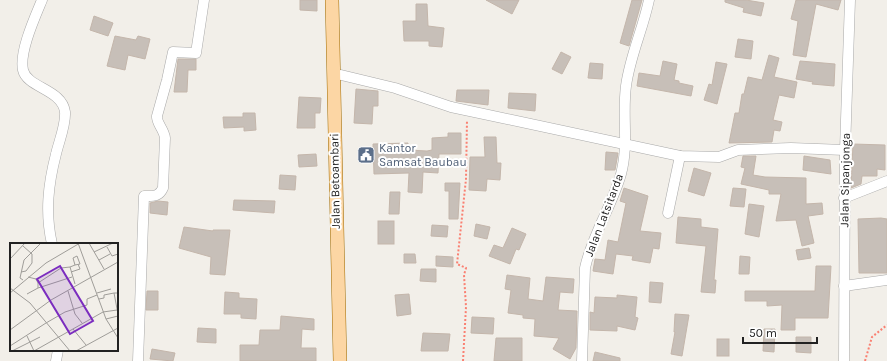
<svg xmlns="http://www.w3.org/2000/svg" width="887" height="361" viewBox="0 0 887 361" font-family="Karla,sans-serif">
<rect width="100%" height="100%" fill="#f2efe9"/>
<g fill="#c7bfb8" stroke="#c4b6ab">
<polygon points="300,0 317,0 317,11 300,10"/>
<polygon points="486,0 519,0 512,14"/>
<polygon points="632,0 642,0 629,46 620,43"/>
<polygon points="725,0 746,0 764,3 761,16 743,12 744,8 725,2"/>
<polygon points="796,0 841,0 838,10 816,4 806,57 793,55 798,21 791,19"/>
<polygon points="416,4 427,4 428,26 444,28 442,47 429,46 429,41 404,41 403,21 416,21"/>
<polygon points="94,16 113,23 108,36 90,30"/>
<polygon points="115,36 136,40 138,36 150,39 145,59 128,55 125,70 107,66"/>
<polygon points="738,39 753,41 751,59 735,57"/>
<polygon points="561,52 571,57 562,74 552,69"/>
<polygon points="769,55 779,58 774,77 797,82 794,98 779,95 773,120 782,122 780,131 774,130 772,142 729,143 735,113 739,113 742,94 744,94 748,77 762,80"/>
<polygon points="178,59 196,59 196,70 188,70 187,92 174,92"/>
<polygon points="663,61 677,64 674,80 679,81 679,83 693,86 691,96 637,86 639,73 660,76"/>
<polygon points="800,61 835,64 834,86 812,84 813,82 796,79"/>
<polygon points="716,62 727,64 717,104 704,100 709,84 712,85"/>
<polygon points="590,63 603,64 602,79 588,78"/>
<polygon points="356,89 378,91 378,106 373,106 372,124 354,123"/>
<polygon points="457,90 489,90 488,105 456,101"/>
<polygon points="509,93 536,94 535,111 508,108"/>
<polygon points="299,97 321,98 320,113 315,113 315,128 297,128"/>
<polygon points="243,113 255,113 256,130 244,131 244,127 224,128 223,117 243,117"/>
<polygon points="448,133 461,133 461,154 439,154 438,173 423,172 422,193 408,192 409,173 374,174 373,144 408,143 408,150 427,151 432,150 432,138 448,137"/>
<polygon points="484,137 496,137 497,163 501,163 500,180 487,179 486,191 469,190 470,157 485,157"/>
<polygon points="853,144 885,145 885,170 877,169 877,176 862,176 861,184 851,188"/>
<polygon points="606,152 618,153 615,170 605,170"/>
<polygon points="316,154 317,166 299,167 298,155"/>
<polygon points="743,156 756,156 753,175 765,177 806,178 806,204 822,203 823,214 808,216 814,243 802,246 796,220 776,221 781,194 769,194 769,190 741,184 745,168 741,167"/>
<polygon points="804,156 830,160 831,174 803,170"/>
<polygon points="694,168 711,173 704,196 688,191"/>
<polygon points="280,175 296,176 295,190 279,189"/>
<polygon points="445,183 460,183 458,219 449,219 449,191 445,191"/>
<polygon points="624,188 648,196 640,231 661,233 659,249 653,248 650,263 632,260 633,256 616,254 613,274 593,271 595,259 605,260 608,240 618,242 626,203 620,201"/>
<polygon points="733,188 746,189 744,207 730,206"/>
<polygon points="390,192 400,192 399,214 389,214"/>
<polygon points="234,200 275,201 274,213 233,210"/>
<polygon points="158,201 168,202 167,215 150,213 150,203"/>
<polygon points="749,204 764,206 759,237 745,234"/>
<polygon points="678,217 701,219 701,227 718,229 714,280 716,280 715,293 701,292 706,246 676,243"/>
<polygon points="881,218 887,219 887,273 859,273 858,219"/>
<rect x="378" y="221" width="16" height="23"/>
<polygon points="476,224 490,227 487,239 474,236"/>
<polygon points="432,225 448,226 447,237 431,236"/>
<polygon points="184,227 213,231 213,230 230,230 225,275 210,274 211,257 179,248"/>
<polygon points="512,228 526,234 519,250 516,249 510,264 489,256 494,245 503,248"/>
<polygon points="809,248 811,258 798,260 796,250"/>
<polygon points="404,254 415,254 416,263 404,263"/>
<polygon points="436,256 453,257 453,267 436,266"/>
<polygon points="740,256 750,257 749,274 739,274"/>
<polygon points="816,266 831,266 828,318 795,318 795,330 781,330 782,305 767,306 767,301 745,301 745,291 815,291"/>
<polygon points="421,269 436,269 436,282 420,281"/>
<polygon points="507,275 530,278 528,299 543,301 546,277 574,279 573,293 560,292 558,310 577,311 576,348 570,359 553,349 559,338 534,336 535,319 523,318 523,315 508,313 511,290 505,289"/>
<polygon points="650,282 663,283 661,303 649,302"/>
<polygon points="147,291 158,291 158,310 146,310"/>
<polygon points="225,292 239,293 239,298 257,299 256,319 241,318 241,314 224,314"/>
<polygon points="409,294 411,314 397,316 395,295"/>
<polygon points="617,295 637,297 635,317 638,318 635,330 617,326 617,331 590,330 590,312 594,313 595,297 617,298"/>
<polygon points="675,314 689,315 682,356 671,354 675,332 674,332"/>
<polygon points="281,316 314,319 314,330 302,329 301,348 316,348 316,361 240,361 240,345 259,345 260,330 280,330"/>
<polygon points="472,317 494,318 493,334 471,333"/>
<polygon points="198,328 216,329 216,343 197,342"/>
<polygon points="764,329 775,329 774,352 763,351"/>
<polygon points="423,333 450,334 448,351 421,351"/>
<polygon points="796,337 811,337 811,353 796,352"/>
<polygon points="496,338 522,338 522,361 494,361"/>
<rect x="717" y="339" width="12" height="17"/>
<polygon points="152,349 175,353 173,361 150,359"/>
<polygon points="595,352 620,358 620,361 593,361"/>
</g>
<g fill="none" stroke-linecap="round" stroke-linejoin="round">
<g stroke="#a9a9a9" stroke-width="11">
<g id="minor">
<path d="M42,0C35,17 19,52 23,70C27,88 62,89 65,112C66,125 59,141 56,154C48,185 45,213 52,244"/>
<polyline points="341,75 395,88 451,107 680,156 719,157 738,150 791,148 845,150"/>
<polyline points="844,198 887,181"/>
<polyline points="668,213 680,156"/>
<polyline points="844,286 887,280"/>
<polyline points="56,361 58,350"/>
<path d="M138,361L144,196C153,196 159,197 163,188L165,138C164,129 156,123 157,116L167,80L173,52L196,53L204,0"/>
<path d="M582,361L585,268C592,235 612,206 621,174C629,144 622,115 626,86C630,56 643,29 649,0"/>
<polyline points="844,361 845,150 850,0"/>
</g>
</g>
<g stroke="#a06b00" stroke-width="14">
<polyline id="major" points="332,0 340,361"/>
</g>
<g stroke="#fa8072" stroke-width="2" stroke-dasharray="2 2" stroke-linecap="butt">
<polyline points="463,361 466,307 464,275 466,268 457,264 466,179 467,120"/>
<polyline points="865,361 872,337 887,325"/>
</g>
<use href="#minor" stroke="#fff" stroke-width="10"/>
<use href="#major" stroke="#fcd6a4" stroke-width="13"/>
</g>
<defs>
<g id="civic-square" transform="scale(0.9)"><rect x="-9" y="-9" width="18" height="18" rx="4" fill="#5c6f8a" stroke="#fff"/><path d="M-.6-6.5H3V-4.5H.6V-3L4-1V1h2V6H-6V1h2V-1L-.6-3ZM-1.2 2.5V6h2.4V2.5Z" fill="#fff"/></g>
</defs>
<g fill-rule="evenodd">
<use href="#civic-square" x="366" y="155"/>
</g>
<g text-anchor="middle" stroke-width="4" stroke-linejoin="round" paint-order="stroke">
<g font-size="12" fill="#4e5e75" stroke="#fff" text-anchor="start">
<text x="379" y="152">Kantor<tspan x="379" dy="14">Samsat Baubau</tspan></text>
</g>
<g font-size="12" fill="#222" stroke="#fff">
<text transform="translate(845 180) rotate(-89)" y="4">Jalan Sipanjonga</text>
<text transform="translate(335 181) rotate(-91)" y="4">Jalan Betoambari</text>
<text transform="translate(604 215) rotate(-69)" y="4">Jalan Latsitarda</text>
</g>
</g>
<g transform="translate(10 243)">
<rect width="108" height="108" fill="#f2efe9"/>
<path fill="none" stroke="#9f9d99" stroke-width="1" d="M68,0L96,76L108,95M79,0L94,26M97,4L102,13L108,11M84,9L103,0M0,16L15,0M89,17L100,11M60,24L65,22L70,21L67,13L63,15L65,22M11,29L16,28L22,20V11L13,3M61,29L70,26L68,21M18,34L26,36L28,40M13,37L10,35L14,17L31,0M0,45L20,60L60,108M28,45L62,34M58,48L65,71L72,80M0,50L36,20L70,0M87,50L101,46M108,50H104L108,71M17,51L28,45V40L51,25L60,24L65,41M89,56L94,55V52L104,50M96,76L108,73M36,80L55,69L77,62V56L87,52M63,86L76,102M0,87L41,57L108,19M17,93L24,108M0,103L36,80M2,108L30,94M24,108L93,69L107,67M66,108L108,85"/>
<path fill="#7b2cbf" fill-opacity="0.15" stroke="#7b2cbf" stroke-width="2" d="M50,23L83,78L60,91L27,36Z"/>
<rect width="108" height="108" fill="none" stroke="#222" stroke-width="2"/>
</g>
<path d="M743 337v6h74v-6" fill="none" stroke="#222222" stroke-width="2"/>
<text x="749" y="337" font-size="12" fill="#222222" stroke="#ffffff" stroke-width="3" paint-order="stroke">50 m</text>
</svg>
